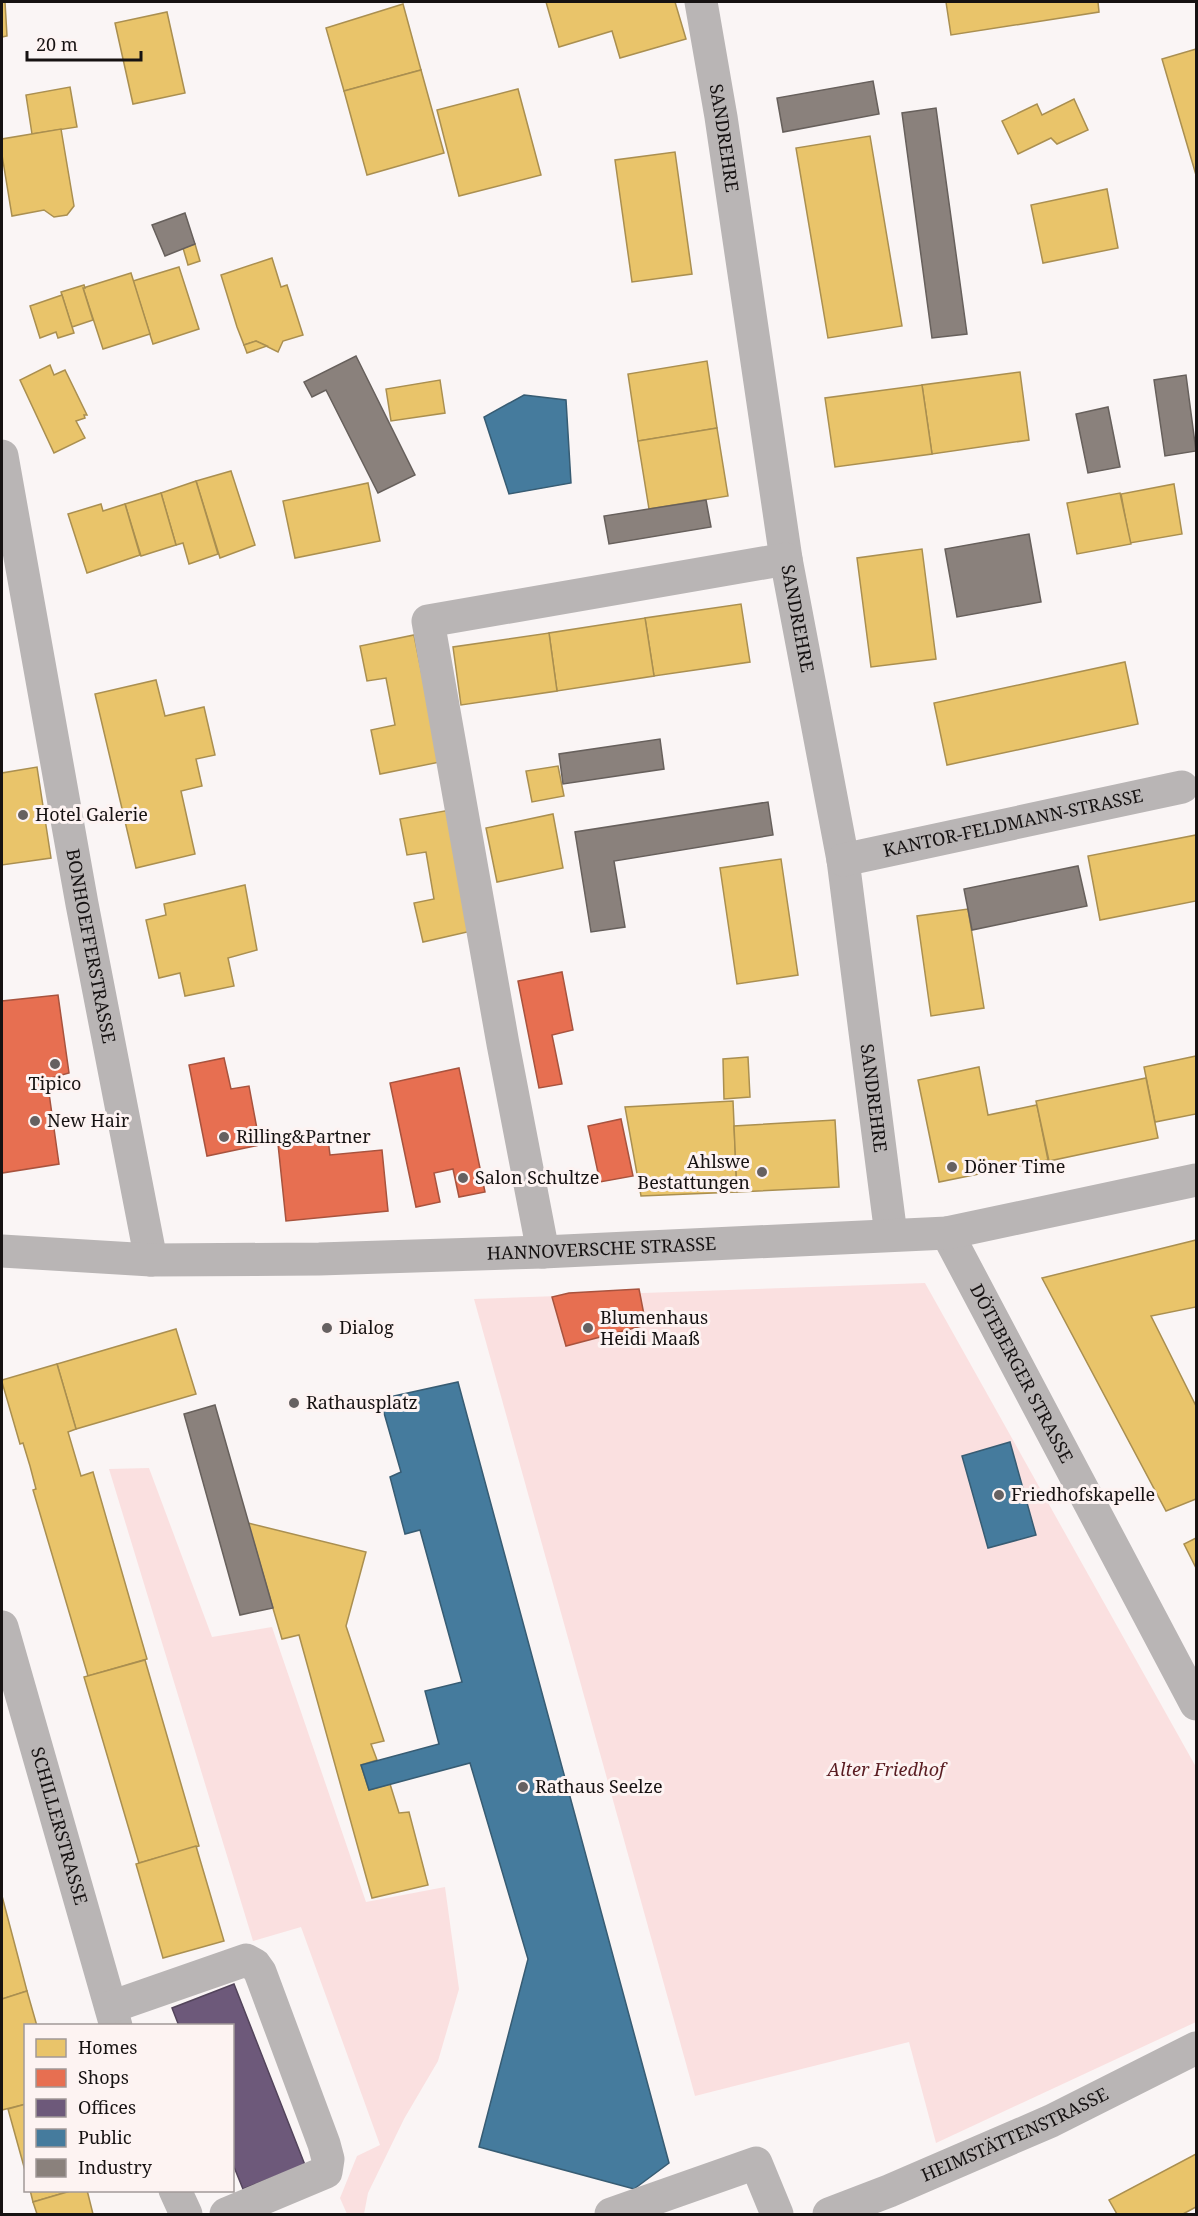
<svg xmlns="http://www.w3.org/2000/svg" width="1198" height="2216" viewBox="0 0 1198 2216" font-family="'Noto Serif',serif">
  <rect width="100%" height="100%" fill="#faf5f5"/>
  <!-- green -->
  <g fill="#fae0e0">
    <path d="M925,1283L1196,1767V2022L936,2143L909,2042L695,2096L474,1299Z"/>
    <path d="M149,1468L212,1637L272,1627L366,1902L445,1887L459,1989L438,2061L404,2119L368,2193L364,2214H347L340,2198L357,2156L380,2145L301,1927L253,1941L109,1469Z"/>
  </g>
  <!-- homes -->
  <g fill="#e9c46a" stroke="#aa8f50" stroke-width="1.5">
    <path d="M2,2H5L7,36L2,37Z"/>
    <path d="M546,2H675L686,39L620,58L612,31L559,47Z"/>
    <path d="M946,2H1098L1099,12L951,35Z"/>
    <path d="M403,4L421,70L344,91L326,28Z"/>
    <path d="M167,12L185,93L133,104L115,23Z"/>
    <path d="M1196,49V175L1162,59Z"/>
    <path d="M421,70L444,153L367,175L344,91Z"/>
    <path d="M70,87L77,127L32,134L26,95Z"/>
    <path d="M518,89L541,175L459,196L437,110Z"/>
    <path d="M1074,99L1088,130L1057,144L1051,138L1018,154L1002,121L1037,104L1042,115Z"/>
    <path d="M61,129L74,206L67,215L54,217L44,210L12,216L2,155V139Z"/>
    <path d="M870,136L902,326L828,338L796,148Z"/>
    <path d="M675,152L692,274L632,282L615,160Z"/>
    <path d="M1107,189L1118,248L1043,263L1031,205Z"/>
    <path d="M195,244L200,261L188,265L183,248Z"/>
    <path d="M272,258L281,287L287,285L303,335L283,341L278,352L256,341L244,345L237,327L221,275Z"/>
    <path d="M179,267L199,329L153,344L133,281Z"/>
    <path d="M131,273L150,334L103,349L83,288Z"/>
    <path d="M84,285L85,288H83L93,320L72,327L61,292Z"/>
    <path d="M62,295L74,333L58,338L56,332L40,338L30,306Z"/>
    <path d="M256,341L267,346L247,353L244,345Z"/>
    <path d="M707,361L717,428L638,441L628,374Z"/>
    <path d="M50,365L54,375L65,370L87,415H84L85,418L76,421L85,438L54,453L20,380Z"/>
    <path d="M1020,372L1029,440L932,454L922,385Z"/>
    <path d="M440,380L445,413L391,421L386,389Z"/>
    <path d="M922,385L932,454L835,467L825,398Z"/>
    <path d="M717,428L728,496L649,509L638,441Z"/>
    <path d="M231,471L255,545L220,558L196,481Z"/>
    <path d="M196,481L218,554L189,564L183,543L176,545L161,493Z"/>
    <path d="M368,483L380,541L295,558L283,501Z"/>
    <path d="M1174,484L1182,534L1130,543L1121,494Z"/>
    <path d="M161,493L176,545L141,556L125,504Z"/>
    <path d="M1120,493L1131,544L1077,554L1067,503Z"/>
    <path d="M101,504L103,511L125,504L140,555L87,573L68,514Z"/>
    <path d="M922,549L936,659L871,667L857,558Z"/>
    <path d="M741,604L750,662L654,676L645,618Z"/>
    <path d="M645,618L654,676L557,691L549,633Z"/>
    <path d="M549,633L557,691L461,705L453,647Z"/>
    <path d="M414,635L440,762L380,774L371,730L395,725L386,678L367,681L360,646Z"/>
    <path d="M1125,662L1138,724L947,765L934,703Z"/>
    <path d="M156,680L165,716L204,707L215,755L196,759L202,786L181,791L195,854L136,868L95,694Z"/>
    <path d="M558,766L564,796L532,802L526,771Z"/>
    <path d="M37,767L51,858L2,865V773Z"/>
    <path d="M450,810L476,930L423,942L414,903L434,899L426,852L407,855L400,819Z"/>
    <path d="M553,814L563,868L497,882L486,828Z"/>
    <path d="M1196,835V901L1100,920L1088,856Z"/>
    <path d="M781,859L798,975L737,984L720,868Z"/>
    <path d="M245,885L257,950L228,958L234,986L185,996L180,973L159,978L146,920L166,915L164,904Z"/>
    <path d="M968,909L984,1008L931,1016L917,916Z"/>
    <path d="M1196,1056V1114L1155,1122L1144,1067Z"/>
    <path d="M748,1057L750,1097L724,1099L723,1059Z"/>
    <path d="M979,1067L988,1115L1037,1105L1048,1160L939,1182L918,1080Z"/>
    <path d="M1146,1078L1158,1138L1049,1161L1036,1101Z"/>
    <path d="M733,1101L737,1192L641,1196L625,1107Z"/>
    <path d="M835,1120L839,1187L737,1192L734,1126Z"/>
    <path d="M1196,1240V1307L1151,1316L1196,1406V1499L1166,1511L1042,1278Z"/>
    <path d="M176,1329L196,1394L76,1429L57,1364Z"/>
    <path d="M57,1364L76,1429L68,1432L81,1476L93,1472L147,1659L88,1676L33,1490L36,1489L30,1466L23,1443L20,1444L2,1382V1380Z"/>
    <path d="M248,1523L366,1552L346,1626L384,1741L371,1744L377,1760L361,1765L369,1790L390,1784L399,1813L409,1812L428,1885L372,1898L299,1635L282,1639Z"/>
    <path d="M1196,1538V1568L1184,1544Z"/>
    <path d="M145,1660L199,1846L139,1863L84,1677Z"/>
    <path d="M196,1846L224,1941L163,1958L136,1864Z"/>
    <path d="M2,1896L27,1991L2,1999Z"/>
    <path d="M27,1991L37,2026H26V2104L2,2110V1999Z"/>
    <path d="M26,2104V2174L8,2109Z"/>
    <path d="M1196,2154V2207L1183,2214H1117L1109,2200Z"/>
    <path d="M30,2190H74L33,2202Z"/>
    <path d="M74,2190H87L93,2214H37L33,2202Z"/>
  </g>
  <!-- shops -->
  <g fill="#e76f51" stroke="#a8533e" stroke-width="1.5">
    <path d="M562,972L573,1030L552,1035L562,1084L539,1088L518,981Z"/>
    <path d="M58,995L69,1073L47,1079L59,1164L2,1173V1001Z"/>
    <path d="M224,1058L231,1089L249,1086L260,1145L207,1156L189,1065Z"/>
    <path d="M459,1068L485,1192L459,1197L453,1169L434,1173L440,1202L416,1207L390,1083Z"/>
    <path d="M621,1119L633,1176L600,1182L588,1126Z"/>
    <path d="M328,1139L330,1155L382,1150L388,1211L286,1221L278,1144Z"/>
    <path d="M639,1289L646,1325L566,1346L552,1297L569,1293Z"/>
  </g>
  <!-- offices -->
  <path fill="#6d597a" stroke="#53445b" stroke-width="1.5" d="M234,1984L305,2165L243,2189L232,2162V2026H179L172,2008Z"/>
  <!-- public -->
  <g fill="#457b9d" stroke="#375c73" stroke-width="1.5">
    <path d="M524,395L566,400L571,483L509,494L484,417Z"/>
    <path d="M458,1382L669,2163L634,2189L479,2147L528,1959L470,1763L369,1790L361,1765L439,1744L425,1691L462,1682L420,1530L405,1534L390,1477L401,1472L380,1399Z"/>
    <path d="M1010,1442L1036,1535L988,1548L962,1456Z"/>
  </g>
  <!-- industry -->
  <g fill="#8a817c" stroke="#67605c" stroke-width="1.5">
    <path d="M873,81L879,114L783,132L777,98Z"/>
    <path d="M936,108L967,334L932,338L902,113Z"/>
    <path d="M185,213L195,244L165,256L152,225Z"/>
    <path d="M356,356L415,475L378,493L326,390L312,397L304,382Z"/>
    <path d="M1186,375L1196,451L1165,456L1154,380Z"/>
    <path d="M1108,407L1120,467L1088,473L1076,414Z"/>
    <path d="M706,500L711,527L609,544L604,516Z"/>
    <path d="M1029,534L1041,602L957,617L945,549Z"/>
    <path d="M660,739L664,769L563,784L559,754Z"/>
    <path d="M768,802L773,835L614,861L625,927L591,932L575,832Z"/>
    <path d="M1078,866L1087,906L972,930L964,889Z"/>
    <path d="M215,1405L273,1608L240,1615L184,1414Z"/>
  </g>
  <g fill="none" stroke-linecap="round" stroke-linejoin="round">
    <!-- minor -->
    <g stroke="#b9b5b5" stroke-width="33">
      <path id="s1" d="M701,2L721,117L786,559L843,860L891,1235"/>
      <path id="s2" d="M2,456L82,904L151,1260"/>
      <path id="s3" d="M843,860L1182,787"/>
      <path id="s4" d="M947,1233L1196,1704"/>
      <path id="s5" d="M2,1251L151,1260L319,1259L543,1252L947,1233L1196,1180"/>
      <path d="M543,1252L503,1044L428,621L786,559"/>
      <path id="s6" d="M2,1627L116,2026"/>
      <path d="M111,2007L246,1960L255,1965L260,1972L324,2144L328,2159L326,2172L226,2214"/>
      <path d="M175,2190L186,2214"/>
      <path d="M611,2214L756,2163L777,2214"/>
      <path id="s7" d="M829,2214L889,2191L1051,2121L1196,2048"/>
    </g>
  </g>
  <!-- markers -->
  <g fill="#666161" stroke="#fdf3f2" stroke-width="2">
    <circle cx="23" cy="815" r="6"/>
    <circle cx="55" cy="1064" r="6"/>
    <circle cx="35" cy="1121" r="6"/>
    <circle cx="224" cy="1137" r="6"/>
    <circle cx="952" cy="1167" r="6"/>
    <circle cx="762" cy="1172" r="6"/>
    <circle cx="463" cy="1178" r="6"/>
    <circle cx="327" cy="1328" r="6"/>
    <circle cx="588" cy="1328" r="6"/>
    <circle cx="294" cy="1403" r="6"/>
    <circle cx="999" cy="1495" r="6"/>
    <circle cx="523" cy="1787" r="6"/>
  </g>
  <g text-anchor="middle" stroke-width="6" stroke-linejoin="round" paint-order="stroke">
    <!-- street labels -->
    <g font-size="18" fill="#161212" stroke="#fdf3f2">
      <text dy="6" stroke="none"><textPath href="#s1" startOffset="138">SANDREHRE</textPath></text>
      <text dy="6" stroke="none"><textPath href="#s1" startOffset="624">SANDREHRE</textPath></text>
      <text dy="6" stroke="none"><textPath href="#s3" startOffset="174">KANTOR-FELDMANN-STRASSE</textPath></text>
      <text dy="6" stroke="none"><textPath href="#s2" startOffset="498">BONHOEFFERSTRASSE</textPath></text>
      <text dy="6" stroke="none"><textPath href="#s1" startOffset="1110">SANDREHRE</textPath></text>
      <text dy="6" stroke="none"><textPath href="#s5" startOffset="600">HANNOVERSCHE STRASSE</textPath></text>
      <text dy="6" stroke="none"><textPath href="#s4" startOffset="159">DÖTEBERGER STRASSE</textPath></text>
      <text dy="6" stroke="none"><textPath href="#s6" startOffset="207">SCHILLERSTRASSE</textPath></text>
      <text dy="6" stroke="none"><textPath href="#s7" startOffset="202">HEIMSTÄTTENSTRASSE</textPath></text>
    </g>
    <!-- poi labels -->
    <g font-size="18" fill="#161212" stroke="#fdf3f2" text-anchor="start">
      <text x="35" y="821">Hotel Galerie</text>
      <text x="55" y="1090" text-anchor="middle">Tipico</text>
      <text x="47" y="1127">New Hair</text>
      <text x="236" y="1143">Rilling&amp;Partner</text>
      <text x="750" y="1168" text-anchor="end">Ahlswe<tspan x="750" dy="21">Bestattungen</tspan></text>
      <text x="964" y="1173">Döner Time</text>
      <text x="475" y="1184">Salon Schultze</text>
      <text x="600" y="1324">Blumenhaus<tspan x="600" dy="21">Heidi Maaß</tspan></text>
      <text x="339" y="1334">Dialog</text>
      <text x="306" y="1409">Rathausplatz</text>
      <text x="1011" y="1501">Friedhofskapelle</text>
      <text x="535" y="1793">Rathaus Seelze</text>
    </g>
    <!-- park labels -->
    <g font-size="18" font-style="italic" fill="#5a1d22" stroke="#fdf3f2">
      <text x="886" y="1776">Alter Friedhof</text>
    </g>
  </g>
  <!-- border -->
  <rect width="1198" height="2216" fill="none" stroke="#161212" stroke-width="6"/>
  <!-- legend -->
  <rect x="24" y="2024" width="210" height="168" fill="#fdf3f2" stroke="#a19998" stroke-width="1.5"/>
  <rect x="36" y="2039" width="30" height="18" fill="#e9c46a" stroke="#a19998" stroke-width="1.5"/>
  <text x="78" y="2054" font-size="18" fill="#161212">Homes</text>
  <rect x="36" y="2069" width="30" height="18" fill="#e76f51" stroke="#a19998" stroke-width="1.5"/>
  <text x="78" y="2084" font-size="18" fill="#161212">Shops</text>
  <rect x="36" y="2099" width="30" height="18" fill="#6d597a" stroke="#a19998" stroke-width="1.5"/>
  <text x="78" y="2114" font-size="18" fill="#161212">Offices</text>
  <rect x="36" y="2129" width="30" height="18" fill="#457b9d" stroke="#a19998" stroke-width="1.5"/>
  <text x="78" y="2144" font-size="18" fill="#161212">Public</text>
  <rect x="36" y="2159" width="30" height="18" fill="#8a817c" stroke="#a19998" stroke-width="1.5"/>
  <text x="78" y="2174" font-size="18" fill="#161212">Industry</text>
  <!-- scale -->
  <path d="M27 51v9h114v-9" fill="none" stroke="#161212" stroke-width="3"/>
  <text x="36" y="51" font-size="18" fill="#161212" stroke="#fdf3f2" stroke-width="4.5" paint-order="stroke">20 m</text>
</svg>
